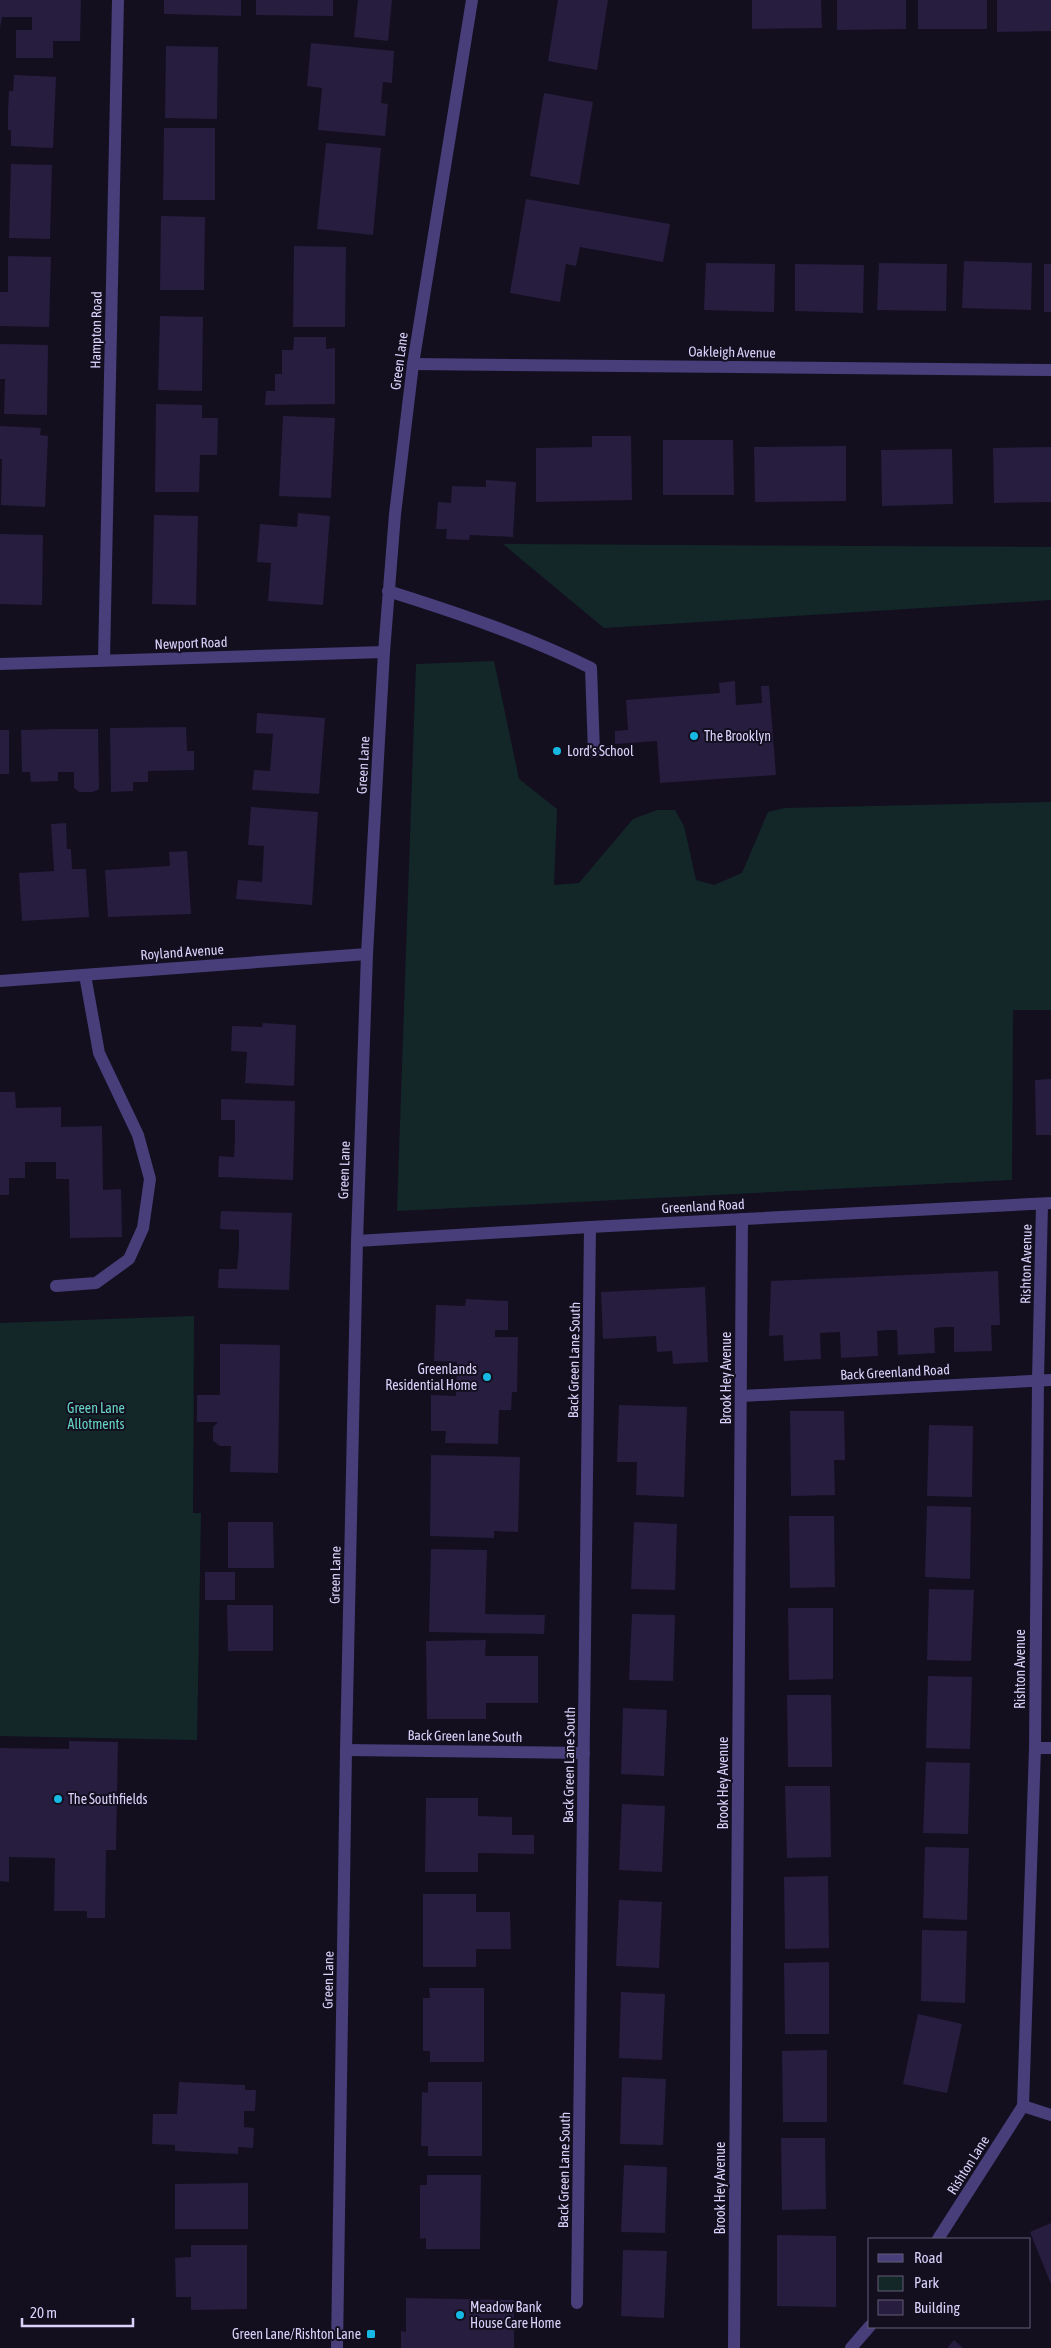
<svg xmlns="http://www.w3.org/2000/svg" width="1051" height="2348" viewBox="0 0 1051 2348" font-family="'Asap Condensed',sans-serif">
  <rect width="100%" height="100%" fill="#130f1f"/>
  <!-- green -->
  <g fill="#132729">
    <path d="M503,544L1051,547V600L604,628Z"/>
    <path d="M494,661L519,779L557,809L554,885L579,883L633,819L657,810H675L684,826L696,880L714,885L742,873L768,812L785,808L1051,802V1010H1013L1012,1180L397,1211L416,664Z"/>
    <path d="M194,1316L193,1513H201L197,1740L0,1736V1323Z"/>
  </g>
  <!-- building -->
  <g fill="#271d3f">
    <path d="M0,0H81L80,41H53V58H16V30H32V17H2L0,28Z"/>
    <path d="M164,0H241V16L164,14Z"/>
    <path d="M256,0H333V16L256,15Z"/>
    <path d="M358,0H392L388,41L354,37Z"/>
    <path d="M558,0H608L597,70L548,61Z"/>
    <path d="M752,0H821L822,28L752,29Z"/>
    <path d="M837,0H906V29L837,30Z"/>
    <rect x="918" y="0" width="69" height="29"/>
    <path d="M997,0H1051V31L997,32Z"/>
    <path d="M311,43L394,51L392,83L383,82L381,103L388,104L385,136L318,130L322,88L307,86Z"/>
    <path d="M166,46L218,47L217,119L165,118Z"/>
    <path d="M14,75L56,77L53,148L11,146V130H8V110L9,91H13Z"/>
    <path d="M544,93L593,102L579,185L530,176Z"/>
    <path d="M164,128H215V200H163Z"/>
    <path d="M326,143L381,148L373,235L317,229Z"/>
    <path d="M11,164L52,165L50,239L9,238Z"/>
    <path d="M526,199L670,224L663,262L580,247L576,266L566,264L560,302L510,293Z"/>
    <path d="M161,216L205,217L204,290H160Z"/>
    <path d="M294,246L346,247L345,327H293Z"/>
    <path d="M8,256L51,257L49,327L0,326V292H8Z"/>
    <path d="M964,261L1032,263L1031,310L962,308Z"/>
    <path d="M706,263L775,264L774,312L704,310Z"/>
    <path d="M879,263L947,264L946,311L877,310Z"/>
    <path d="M795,264L864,265L863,313L795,311Z"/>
    <rect x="1044" y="264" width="7" height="48"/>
    <path d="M160,316L203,317L202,391L158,390Z"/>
    <path d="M294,337H326V349L335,348V404L265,405L266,391H275V374H282V350H293Z"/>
    <path d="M0,344L48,345L47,415L4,414L5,379H0Z"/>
    <path d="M156,404L202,405V418H218L217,455H200L199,492H155Z"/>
    <path d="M283,416L335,418L331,498L279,496Z"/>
    <path d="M0,426L41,428L40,435L48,436L45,507L1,505L2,459H0Z"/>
    <path d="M592,436H631L632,500L536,502V448L592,447Z"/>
    <path d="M663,440H733L734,495H663Z"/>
    <path d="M846,446V501L755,502L754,447Z"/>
    <path d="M1051,447V502L994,503L993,448Z"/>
    <path d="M952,449L953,504L882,506L881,450Z"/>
    <path d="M486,480L516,482L513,537L470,535L469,540L446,539L447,529H436L438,502L451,503L452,486L486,487Z"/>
    <path d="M298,513L330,516L323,605L268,601L271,563L257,562L260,524L297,527Z"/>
    <path d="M154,515L198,516L196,605L152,604Z"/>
    <path d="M0,534L43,535L42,605L0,604Z"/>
    <path d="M735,681L736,705L762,703L761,686H769L776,775L660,783L657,741L615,744V731L628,730L626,700L720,693L719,683Z"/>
    <path d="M257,713L325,718L319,794L252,790L254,770L270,771L273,734L256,733Z"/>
    <path d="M186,727L187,751H194V770L148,771V782H133V791L111,792L110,728Z"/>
    <path d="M57,729H98L99,789L93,792H79L74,788V772H58V781L31,782L30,772H22L21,730Z"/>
    <rect x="0" y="730" width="9" height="44"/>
    <path d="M251,807L318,812L312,905L236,899L238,880L262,882L264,846L248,845Z"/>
    <path d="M66,823L67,849H71L72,869H86L89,917L22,921L19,873L54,871L51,824Z"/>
    <path d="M187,851L191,914L108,917L105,870L170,866L169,852Z"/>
    <path d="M263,1023L296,1025L294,1086L245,1083L247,1052L231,1051L232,1026L262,1027Z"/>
    <path d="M1051,1079V1135H1036L1035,1080Z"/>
    <path d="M0,1092H15L16,1108L61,1107V1127L102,1126L103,1190L121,1189L122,1237L70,1238L69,1179H56V1162H25V1178H9V1195H0Z"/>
    <path d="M221,1099L295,1101L293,1180L218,1177L219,1156L234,1157L235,1139V1120H221Z"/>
    <path d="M221,1211L292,1213L289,1290L218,1288L219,1269H237L239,1249V1230L220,1229Z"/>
    <path d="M998,1271L1000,1325H991L992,1351L954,1352V1327H944L934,1328L935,1353L898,1355L897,1330H887L877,1331L878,1356L841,1358L840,1332L820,1333L821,1359L784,1361L783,1335L769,1336L771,1281Z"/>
    <path d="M705,1287L708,1362L673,1364L672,1351L657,1352L656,1336L603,1339L601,1292Z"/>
    <path d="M466,1299L508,1301V1330H495V1337H518L517,1392H512L511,1410H499L498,1444L445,1443L446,1431H431V1395L456,1396L457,1362L434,1361L436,1305L465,1306Z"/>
    <path d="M220,1344L280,1345L278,1473L230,1472L231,1446H220L213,1441V1427L218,1422H197V1395H220Z"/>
    <path d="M619,1405L687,1407L684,1497L636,1495L637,1462H617Z"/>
    <path d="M790,1411H844L845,1460H834L835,1495L791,1496Z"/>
    <path d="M929,1425L973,1426L972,1497L927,1496Z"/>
    <path d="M431,1455L520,1457L518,1532L494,1531V1538L430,1536Z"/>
    <path d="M927,1506L971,1507L970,1579L925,1577Z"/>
    <path d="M789,1516H834L835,1587L790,1588Z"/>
    <path d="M228,1522H273L274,1568H228Z"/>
    <path d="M634,1522L677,1524L675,1590L631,1589Z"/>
    <path d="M431,1549L487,1550L485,1614L545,1615L544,1634L429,1632Z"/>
    <rect x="205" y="1572" width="30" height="28"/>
    <path d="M929,1589L974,1590L971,1661L927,1660Z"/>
    <path d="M227,1605H273V1651H228Z"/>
    <path d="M788,1608H833V1679L789,1680Z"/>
    <path d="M632,1614L675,1615L673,1681L629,1680Z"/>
    <path d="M486,1640L485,1656H538V1703H486V1719H427L426,1641Z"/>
    <path d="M928,1676L972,1677L970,1749L926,1748Z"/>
    <path d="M787,1695H831L832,1767H788Z"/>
    <path d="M623,1708L667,1710L664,1776L621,1774Z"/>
    <path d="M69,1741L118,1742L116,1850H106L105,1918H87V1911H54L55,1858L9,1857V1882L0,1881V1748L69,1749Z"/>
    <path d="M926,1762L970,1763L968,1834L923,1833Z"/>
    <path d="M785,1786H830L831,1857L787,1858Z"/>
    <path d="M426,1798H478V1816L512,1817V1835H534V1854L478,1853V1872H425Z"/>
    <path d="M622,1804L665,1806L662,1872L619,1870Z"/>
    <path d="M925,1847L969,1848L967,1920L923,1918Z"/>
    <path d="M828,1876L829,1948L785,1949L784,1877Z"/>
    <path d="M423,1894H476V1912H510L511,1949H476V1967H423Z"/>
    <path d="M619,1900L662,1902L659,1968L616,1966Z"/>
    <path d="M922,1930L967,1931L965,2003L921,2001Z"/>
    <path d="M829,1962V2034H785L784,1963Z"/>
    <path d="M429,1988H484V2062H430V2051H423V1998H430Z"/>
    <path d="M621,1992L665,1994L662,2060L619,2058Z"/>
    <path d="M918,2014L962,2024L947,2093L903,2084Z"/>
    <path d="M827,2050V2122H783L782,2051Z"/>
    <path d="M622,2077L666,2079L663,2145L620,2144Z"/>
    <path d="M179,2082L245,2085V2090H256L255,2111H244V2127L254,2128L253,2148L238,2147V2154L175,2151V2145L152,2144L153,2114H177Z"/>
    <path d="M428,2082H482V2156H428V2146H421L422,2092L428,2093Z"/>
    <path d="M781,2138H825L826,2209L782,2210Z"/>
    <path d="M624,2165L667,2167L665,2233L621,2232Z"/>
    <path d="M427,2175H481L480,2249H426V2238L420,2239V2185H427Z"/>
    <path d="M248,2183V2229H175V2184Z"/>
    <path d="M1051,2223V2284L1030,2232Z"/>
    <path d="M777,2235L836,2236V2307L777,2306Z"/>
    <path d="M191,2245H247V2309L191,2310V2297H176L175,2258L191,2257Z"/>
    <path d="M623,2250L667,2251L664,2318L621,2316Z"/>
    <path d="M406,2298L514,2300V2348H401V2331L406,2332Z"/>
    <path d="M954,2340L963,2348H947Z"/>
  </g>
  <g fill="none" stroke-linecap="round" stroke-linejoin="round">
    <!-- minor -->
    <g stroke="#473e7a" stroke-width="12">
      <path d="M413,364L1051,370"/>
      <path d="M388,591C458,613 526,636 591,668L594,752"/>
      <path d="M104,660L118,0"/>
      <path d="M0,664L384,652"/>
      <path d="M0,981L367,954"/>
      <path d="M1042,1204L1038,1380L1035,1748L1023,2106L1051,2115"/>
      <path d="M357,1241L590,1227L1051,1203"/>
      <path d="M56,1286L96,1283L129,1259L143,1228L150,1179L138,1135L99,1053L85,975"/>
      <path d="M741,1396L1051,1380"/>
      <path d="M1035,1748H1051"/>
      <path d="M346,1750L584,1753"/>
      <path d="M938,2239L1023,2106"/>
      <path d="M577,2303L590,1227"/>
      <path d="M337,2348L346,1750L357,1241L367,954L384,652L395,514L413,364L472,0"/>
      <path d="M734,2348L742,1219"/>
      <path d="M851,2348L870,2326"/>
    </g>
  </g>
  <!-- markers -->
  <g fill="#16b9e3" stroke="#130f1f" stroke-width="2">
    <circle cx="694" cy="736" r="5"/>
    <circle cx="557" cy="751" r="5"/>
    <circle cx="487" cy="1377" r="5"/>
    <circle cx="58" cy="1799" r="5"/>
    <circle cx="460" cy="2315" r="5"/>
    <rect x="366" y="2329" width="10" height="10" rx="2.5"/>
  </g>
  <g text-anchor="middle" stroke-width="4" stroke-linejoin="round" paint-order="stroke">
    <!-- street labels -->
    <g font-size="14" fill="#dbd2fb" stroke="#130f1f">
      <text transform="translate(96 330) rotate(-89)" y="5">Hampton Road</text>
      <text transform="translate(732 352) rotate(1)" y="5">Oakleigh Avenue</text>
      <text transform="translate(399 361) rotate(-82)" y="5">Green Lane</text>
      <text transform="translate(191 643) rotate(-2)" y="5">Newport Road</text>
      <text transform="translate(363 765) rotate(-87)" y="5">Green Lane</text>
      <text transform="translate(182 952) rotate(-4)" y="5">Royland Avenue</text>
      <text transform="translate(344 1170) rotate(-88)" y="5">Green Lane</text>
      <text transform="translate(703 1206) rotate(-3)" y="5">Greenland Road</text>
      <text transform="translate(1026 1264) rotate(-89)" y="5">Rishton Avenue</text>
      <text transform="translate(574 1360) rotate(-89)" y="5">Back Green Lane South</text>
      <text transform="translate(895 1372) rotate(-3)" y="5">Back Greenland Road</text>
      <text transform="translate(726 1378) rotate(-90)" y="5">Brook Hey Avenue</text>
      <text transform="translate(335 1575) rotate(-89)" y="5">Green Lane</text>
      <text transform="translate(1020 1669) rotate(-90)" y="5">Rishton Avenue</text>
      <text transform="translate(465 1736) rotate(1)" y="5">Back Green lane South</text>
      <text transform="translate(569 1765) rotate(-89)" y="5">Back Green Lane South</text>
      <text transform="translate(723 1783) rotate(-90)" y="5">Brook Hey Avenue</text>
      <text transform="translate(328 1980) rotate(-89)" y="5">Green Lane</text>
      <text transform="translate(968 2165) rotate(-58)" y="5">Rishton Lane</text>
      <text transform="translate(564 2170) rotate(-89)" y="5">Back Green Lane South</text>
      <text transform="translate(720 2188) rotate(-90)" y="5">Brook Hey Avenue</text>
    </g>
    <!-- poi labels -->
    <g font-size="14" fill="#dbd2fb" stroke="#130f1f" text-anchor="start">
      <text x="704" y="741">The Brooklyn</text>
      <text x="567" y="756">Lord's School</text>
      <text x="477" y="1374" text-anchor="end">Greenlands<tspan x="477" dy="16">Residential Home</tspan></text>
      <text x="68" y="1804">The Southfields</text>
      <text x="470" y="2312">Meadow Bank<tspan x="470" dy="16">House Care Home</tspan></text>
      <text x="361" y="2339" text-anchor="end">Green Lane/Rishton Lane</text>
    </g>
    <!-- park labels -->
    <g font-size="14" fill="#65d3c3" stroke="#130f1f">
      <text x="96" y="1413">Green Lane<tspan x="96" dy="16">Allotments</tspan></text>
    </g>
  </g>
  <!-- legend -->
  <rect x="868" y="2238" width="162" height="90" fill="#130f1f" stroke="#635d77"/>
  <rect x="878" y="2254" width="25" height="8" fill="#473e7a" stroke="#635d77"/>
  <text x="914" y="2263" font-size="15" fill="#dbd2fb">Road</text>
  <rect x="878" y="2276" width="25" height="15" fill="#132729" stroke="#635d77"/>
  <text x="914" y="2288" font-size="15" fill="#dbd2fb">Park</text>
  <rect x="878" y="2300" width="25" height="15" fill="#271d3f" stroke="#635d77"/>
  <text x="914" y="2313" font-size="15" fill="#dbd2fb">Building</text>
  <!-- scale -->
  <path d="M22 2318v8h111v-8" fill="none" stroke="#dbd2fb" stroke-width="2.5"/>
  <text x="30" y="2318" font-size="15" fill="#dbd2fb" stroke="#130f1f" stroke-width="4" paint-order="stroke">20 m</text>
</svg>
